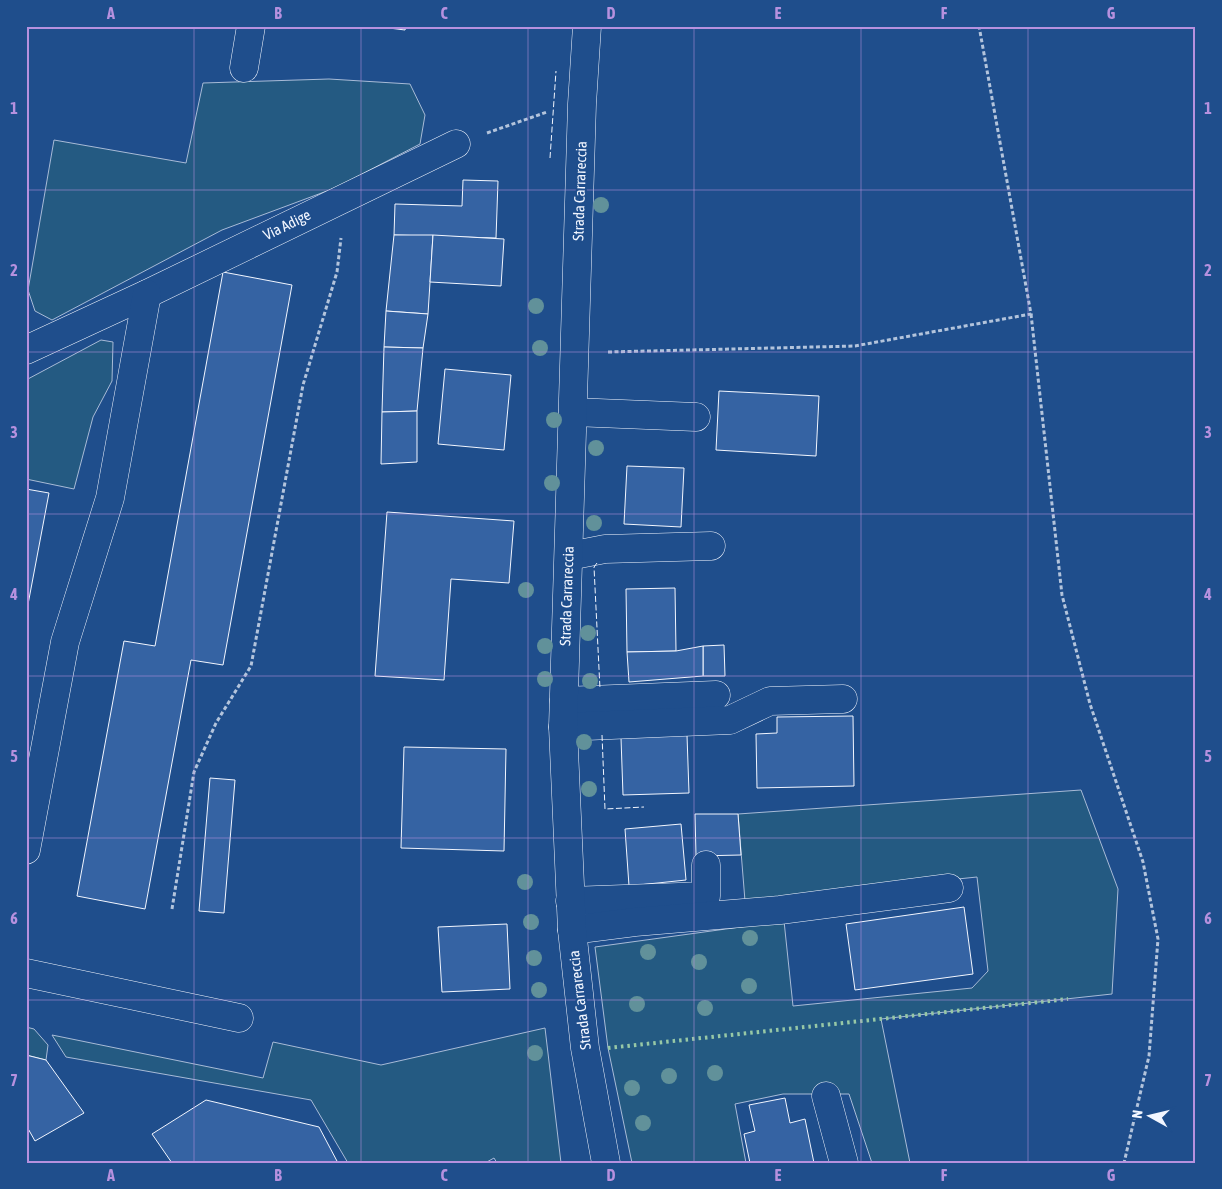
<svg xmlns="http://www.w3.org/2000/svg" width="1222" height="1189" viewBox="0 0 1222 1189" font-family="'Asap Condensed',sans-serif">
  <rect width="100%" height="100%" fill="#1f4e8c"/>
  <!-- green -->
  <g fill="#245a82" stroke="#a8bbd7">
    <path d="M329,79L410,84L425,115L420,144L335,188L222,230L52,320L35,311L28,290L54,140L186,163L203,83Z"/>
    <path d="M101,340L113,342L112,381L93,417L74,489L26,479V380Z"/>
    <path d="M1081,790L1118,889L1112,994L881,1019L910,1163H872L849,1094H783L735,1104L746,1163H632L608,1048L595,947L784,921L793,1006L972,988L988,971L977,877L745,901L738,814Z"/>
    <path d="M26,1027L34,1029L48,1045L46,1060L26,1055Z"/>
    <path d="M545,1028L561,1163H497L494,1158L485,1163H348L311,1100L66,1057L52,1035L263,1078L273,1042L381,1065Z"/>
  </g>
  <!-- building -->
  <g fill="#3563a3" stroke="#f2f6ff">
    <path d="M373,26H406L405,30Z"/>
    <path d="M463,180L498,181L496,238L394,235L395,204L462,206Z"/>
    <path d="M394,235H433L428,314L386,311Z"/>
    <path d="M433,235L504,239L501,286L430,282Z"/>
    <path d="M223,272L292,285L223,665L191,660L145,909L77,896L124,641L155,646Z"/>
    <path d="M386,311L428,314L423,348L384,347Z"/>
    <path d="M384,347L423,348L417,411L382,412Z"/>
    <path d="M445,369L511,375L504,450L438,444Z"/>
    <path d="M719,391L819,396L816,456L716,450Z"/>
    <path d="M417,411V462L381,464L382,412Z"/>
    <path d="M627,466L684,468L681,527L624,524Z"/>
    <path d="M26,489L49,493L26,615Z"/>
    <path d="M387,512L514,521L509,583L451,579L444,680L375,676Z"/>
    <path d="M675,588L676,651L627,652L626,589Z"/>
    <path d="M724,645L725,676H703V646Z"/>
    <path d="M703,646V676L629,682L627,652L676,651Z"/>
    <path d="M853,716L854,786L757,788L756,734L777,733V717Z"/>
    <path d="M687,735L689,793L623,795L621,738Z"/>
    <path d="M404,747L506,749L504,851L401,848Z"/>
    <path d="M210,778L235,780L224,913L199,911Z"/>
    <path d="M695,814H738L741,855L696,856Z"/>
    <path d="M681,824L686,880L629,886L625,829Z"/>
    <path d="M964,907L973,974L855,990L846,924Z"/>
    <path d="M507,924L510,989L442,992L438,927Z"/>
    <path d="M26,1055L46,1060L84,1113L35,1141L26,1125Z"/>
    <path d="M785,1098L790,1123L805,1119L814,1163H750L744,1134L755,1131L749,1105Z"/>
    <path d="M206,1100L319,1127L338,1163H172L152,1134Z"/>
  </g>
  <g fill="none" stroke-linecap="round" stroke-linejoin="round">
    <defs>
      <g id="minor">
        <path d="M244,68L251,26"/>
        <path d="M26,350L147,294L456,144"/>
        <path d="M573,412L696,417"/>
        <path d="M569,556L605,549L711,546"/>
        <path d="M564,701L716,695"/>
        <path d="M563,727L730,720L770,701L843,699"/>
        <path d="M26,850L65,642L110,498L147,294"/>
        <path d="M570,901L706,896V865"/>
        <path d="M572,930L635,922L780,910L949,888"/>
        <path d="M26,973L239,1018"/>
        <path d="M826,1096L844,1163"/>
      </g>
      <path id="major" d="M587,26L582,104L563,727L572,930L585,1048L606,1163"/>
    </defs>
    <!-- minor casing -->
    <use href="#minor" stroke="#f2f6ff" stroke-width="29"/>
    <!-- major casing -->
    <use href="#major" stroke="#f2f6ff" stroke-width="29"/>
    <!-- path -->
    <g stroke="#b3c4dc" stroke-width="3" stroke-dasharray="4 2.5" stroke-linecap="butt">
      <path d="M487,133L547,112"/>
      <path d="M1031,314L1062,595L1090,704L1143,862L1158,939L1149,1056L1124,1163"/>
      <path d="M608,352L855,346L1031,314L979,26"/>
      <path d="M172,909L194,772L216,723L251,666L303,385L337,272L341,238"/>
    </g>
    <!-- minor -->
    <use href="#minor" stroke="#1f4e8c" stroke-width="28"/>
    <!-- major -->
    <use href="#major" stroke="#1f4e8c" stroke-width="28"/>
    <!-- hedge -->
    <path stroke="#97c8a6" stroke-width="4" stroke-dasharray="2.5 4" stroke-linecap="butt" d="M608,1048L1068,999"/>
    <!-- fence -->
    <g stroke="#f2f6ff" stroke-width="1" stroke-dasharray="6 2.5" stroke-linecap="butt">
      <path d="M550,158L556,71"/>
      <path d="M597,563L594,567L600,689"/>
      <path d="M602,735L605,809L644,807"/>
    </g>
  </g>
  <!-- trees -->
  <g fill="#61919a">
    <circle cx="601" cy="205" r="8"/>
    <circle cx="536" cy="306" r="8"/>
    <circle cx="540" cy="348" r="8"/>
    <circle cx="554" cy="420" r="8"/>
    <circle cx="596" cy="448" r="8"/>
    <circle cx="552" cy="483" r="8"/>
    <circle cx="594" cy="523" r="8"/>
    <circle cx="526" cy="590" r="8"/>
    <circle cx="588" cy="633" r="8"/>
    <circle cx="545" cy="646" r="8"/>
    <circle cx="545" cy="679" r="8"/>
    <circle cx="590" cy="681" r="8"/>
    <circle cx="584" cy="742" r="8"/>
    <circle cx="589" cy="789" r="8"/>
    <circle cx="525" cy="882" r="8"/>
    <circle cx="531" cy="922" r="8"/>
    <circle cx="750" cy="938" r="8"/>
    <circle cx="648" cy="952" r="8"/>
    <circle cx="534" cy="958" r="8"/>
    <circle cx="699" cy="962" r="8"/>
    <circle cx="749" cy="986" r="8"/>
    <circle cx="539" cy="990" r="8"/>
    <circle cx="637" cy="1004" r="8"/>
    <circle cx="705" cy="1008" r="8"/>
    <circle cx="535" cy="1053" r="8"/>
    <circle cx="715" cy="1073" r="8"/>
    <circle cx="669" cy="1076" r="8"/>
    <circle cx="632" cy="1088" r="8"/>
    <circle cx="643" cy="1123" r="8"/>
  </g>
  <!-- grid -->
  <path fill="none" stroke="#b691df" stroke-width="1" stroke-opacity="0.55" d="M194,26V1163M361,26V1163M528,26V1163M694,26V1163M861,26V1163M1028,26V1163M26,190H1196M26,352H1196M26,514H1196M26,676H1196M26,838H1196M26,1000H1196"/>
  <g text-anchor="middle" stroke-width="4" stroke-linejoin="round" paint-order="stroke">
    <!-- street labels -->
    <g font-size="15" fill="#f2f6ff" stroke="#1f4e8c">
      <text transform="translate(580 191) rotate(-88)" y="5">Strada Carrareccia</text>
      <text transform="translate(287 225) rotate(-26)" y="5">Via Adige</text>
      <text transform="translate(567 596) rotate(-88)" y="5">Strada Carrareccia</text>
      <text transform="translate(580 1000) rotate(-97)" y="5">Strada Carrareccia</text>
    </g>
  </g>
  <!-- border -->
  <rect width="1222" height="1189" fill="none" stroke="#1f4e8c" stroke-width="55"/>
  <!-- north arrow -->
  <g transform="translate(1150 1116) rotate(278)" stroke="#1f4e8c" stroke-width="4" paint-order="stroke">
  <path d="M0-4L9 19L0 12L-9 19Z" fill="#f2f6ff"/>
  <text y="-8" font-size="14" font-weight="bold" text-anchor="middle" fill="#f2f6ff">N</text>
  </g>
  <rect x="28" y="28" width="1166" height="1134" fill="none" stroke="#b691df" stroke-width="2"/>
  <g font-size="16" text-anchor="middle" font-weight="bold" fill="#b691df">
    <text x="111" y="19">A</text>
    <text x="278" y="19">B</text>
    <text x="444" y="19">C</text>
    <text x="611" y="19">D</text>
    <text x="778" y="19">E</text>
    <text x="944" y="19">F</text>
    <text x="1111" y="19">G</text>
    <text x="14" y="114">1</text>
    <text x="1208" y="114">1</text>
    <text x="14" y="276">2</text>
    <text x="1208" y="276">2</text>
    <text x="14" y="438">3</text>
    <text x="1208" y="438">3</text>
    <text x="14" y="600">4</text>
    <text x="1208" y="600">4</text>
    <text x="14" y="762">5</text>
    <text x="1208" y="762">5</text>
    <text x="14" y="924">6</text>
    <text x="1208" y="924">6</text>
    <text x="14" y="1086">7</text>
    <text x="1208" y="1086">7</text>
    <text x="111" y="1181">A</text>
    <text x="278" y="1181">B</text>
    <text x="444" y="1181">C</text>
    <text x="611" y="1181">D</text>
    <text x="778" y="1181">E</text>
    <text x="944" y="1181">F</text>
    <text x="1111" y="1181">G</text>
  </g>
</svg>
